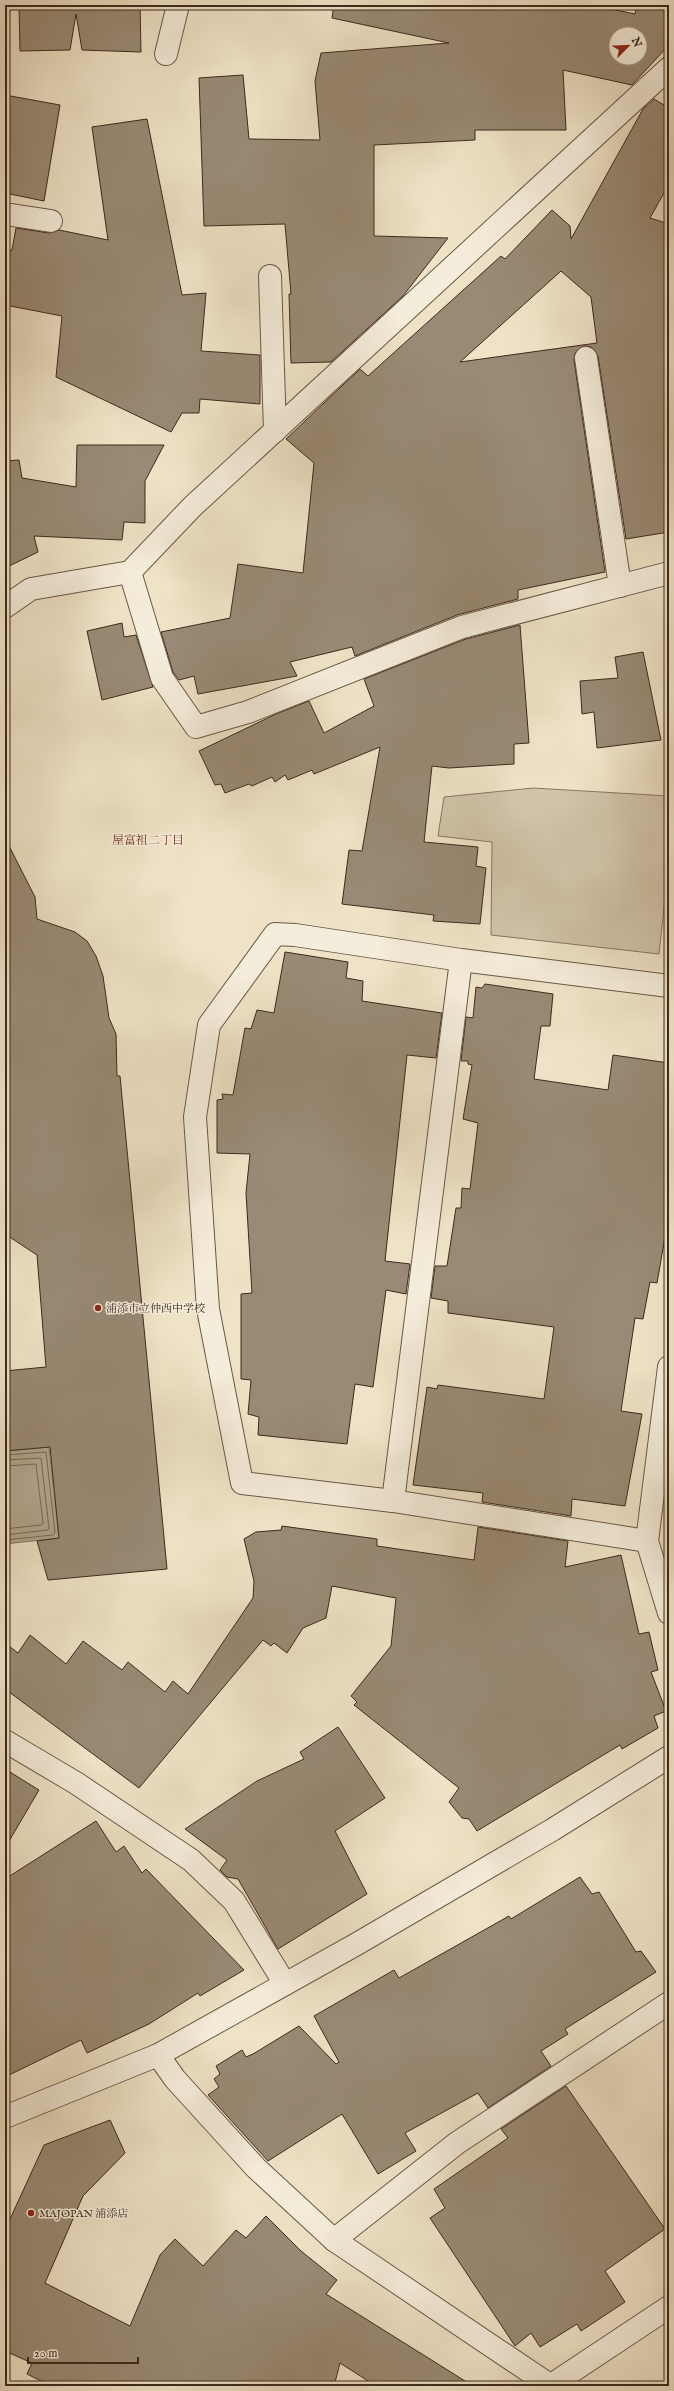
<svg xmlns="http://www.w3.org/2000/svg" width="674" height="2391" viewBox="0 0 674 2391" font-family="'IM FELL English','Noto Serif JP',serif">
  <rect width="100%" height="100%" fill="#efe3c7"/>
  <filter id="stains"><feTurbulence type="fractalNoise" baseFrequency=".005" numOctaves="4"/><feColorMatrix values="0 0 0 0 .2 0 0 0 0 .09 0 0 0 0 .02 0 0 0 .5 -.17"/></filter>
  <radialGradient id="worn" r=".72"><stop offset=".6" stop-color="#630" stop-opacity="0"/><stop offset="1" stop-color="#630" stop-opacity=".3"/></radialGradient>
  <!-- green -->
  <path fill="#d1c4aa" stroke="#867763" d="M533,788L669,796V861L659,954L491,935L492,842L438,836L444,797Z"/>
  <!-- water -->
  <path fill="#b2a48d" stroke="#837360" d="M49,1447L59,1538L5,1544V1451Z"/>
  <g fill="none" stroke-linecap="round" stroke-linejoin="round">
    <!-- shore -->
    <g stroke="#776754" stroke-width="1">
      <path d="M5,1455L46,1452L55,1533L53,1535L5,1540"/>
      <path d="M5,1460L41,1458L49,1528L48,1530L5,1535"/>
      <path d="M5,1466L36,1464L43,1523L41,1525L5,1529"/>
    </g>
  </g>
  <!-- building -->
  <g fill="#998a75" stroke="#3c2a1c" fill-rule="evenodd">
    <path d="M19,5H140L141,52L82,50L76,14L70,50L20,51Z"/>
    <path d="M334,5H592L635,14L637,5H651L669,9V45L632,85L563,70L566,130H475V140L374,145V236L448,238L403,296L331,362L291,363L289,294H291L285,224L204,226L199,78L243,75L249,139L320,140L315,81L321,53L449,43L332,18ZM616,34H640V58H616Z"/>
    <path d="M5,95L60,105L44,201L5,193Z"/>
    <path d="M654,99L669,108V184L650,218L669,224V532L626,539L598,356L591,347L584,346L575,353L574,360L605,572L518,590V599L457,615L355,656L352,647L290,662L297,676L198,694L194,676L179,680L173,672L161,632L230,618L238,564L303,573L314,463L286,439L360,369L368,376L501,256L505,259L552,210L570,226L571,239L643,109ZM561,271L591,297L597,343L460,362Z"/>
    <path d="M147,119L182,295L206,293L201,351L260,355V404L200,399L199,413H182L171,432L56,377L62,316L5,305V250H12L16,228L49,233L59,230L108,240L92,127Z"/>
    <path d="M77,445H164L145,481V523L124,522L122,540L34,536L38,552L5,568V461L19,460L22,478L76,487Z"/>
    <path d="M122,623L124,637L136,635L153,687L102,700L87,631Z"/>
    <path d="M520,625L529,743L514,744V764L449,768L432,766L424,842L478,847L476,866L486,868L480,924L433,921L434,915L342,904L349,850L362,851L380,747L314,774L312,770L288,780L285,775L275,782L272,777L252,786L249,784L225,793L221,784L215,785L199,751L276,714L309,701L324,733L374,706L364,679L466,639Z"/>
    <path d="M643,652L661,740L597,748L594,712L582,714L580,681L618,678L615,657Z"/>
    <path d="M5,838L35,897L37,919L75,932L87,941L96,956L103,976L109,1018L116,1034L117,1076H120L167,1569L48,1580L37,1541L59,1538L50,1447L5,1451V1371L46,1367L37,1255L5,1234Z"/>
    <path d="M285,952L348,962L346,978L363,981L362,1001L442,1013L436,1058L407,1055L385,1261L410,1264L406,1294L386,1290L373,1387L355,1384L347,1444L258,1435L259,1417L248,1414L251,1380L241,1379V1294L252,1293L246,1193L250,1154L217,1153V1100L223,1099L222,1094L233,1095L245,1028L251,1029L257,1010L274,1013Z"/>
    <path d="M485,984L553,994L550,1026H541L534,1079L608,1090L613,1055L669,1063V1128L664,1162L669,1163V1214L657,1283L650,1282L643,1319L635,1318L621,1411L642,1414L625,1506L572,1499L571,1516L482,1502L483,1493L413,1485L427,1387L437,1389L438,1385L544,1399L554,1327L448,1313V1301L431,1298L435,1266H447L456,1208H461L462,1188L470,1189L478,1123L463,1119L472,1065L468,1064V1061H461L466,1017L473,1018L476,987L482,988Z"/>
    <path d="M282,1526L377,1539V1546L474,1560L478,1527L568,1541L565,1567L621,1555L639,1634L649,1632L658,1670L651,1672L666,1711L654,1716L658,1728L622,1749L620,1745L477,1831L469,1819L462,1818L449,1802L459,1788L354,1705L357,1702L351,1696L391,1646L396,1598L332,1586L326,1618L303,1628L287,1653L274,1643L271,1646L263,1640L139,1788L5,1689V1643L18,1653L30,1635L66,1664L83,1641L122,1670L128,1662L165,1692L173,1681L188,1694L253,1598L254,1581L244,1539L256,1532L281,1530Z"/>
    <path d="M338,1727L385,1798L335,1831L367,1894L278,1949L238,1879L227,1877L220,1870L227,1860L185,1829L257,1781L304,1759L300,1752Z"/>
    <path d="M5,1769L39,1790L5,1848Z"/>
    <path d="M96,1821L116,1852L124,1846L142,1873L146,1869L244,1970L200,1996L198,1993L149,2024L87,2053L81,2040L5,2077V1879Z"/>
    <path d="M580,1877L592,1894L599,1892L636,1952L641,1951L656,1972L565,2029L568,2034L541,2051L551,2066L488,2108L478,2093L405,2133L416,2151L378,2174L342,2114L268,2161L208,2095L219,2087L214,2079L220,2074L216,2066L242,2050L246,2057L253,2054L299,2026L336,2064L339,2062L314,2016L394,1970L399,1978L509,1916L511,1919Z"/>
    <path d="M566,2086L665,2229L605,2271L625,2302L581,2331L577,2324L540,2347L531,2333L515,2346L430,2218L445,2208L434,2189L508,2138L501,2129Z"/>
    <path d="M110,2120L125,2153L83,2196L45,2283L130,2326L160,2255L175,2239L203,2266L236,2230L246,2238L266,2216L301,2251L337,2280L326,2294L473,2386H376L340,2363L334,2386H51L27,2374L32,2363L5,2351V2230L44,2145Z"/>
  </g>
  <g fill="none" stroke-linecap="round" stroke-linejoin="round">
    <defs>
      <g id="minor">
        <path d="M166,54L178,5"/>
        <path d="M5,214L51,221"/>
        <path d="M270,276L275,431"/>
        <path d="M586,358L620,586"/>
        <path d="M130,572L162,678L196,727L248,712L462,627L669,573"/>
        <path d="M5,607L31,589L130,572L193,506L669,68"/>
        <path d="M669,1367L647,1541L669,1613"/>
        <path d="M393,1501L461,960"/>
        <path d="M647,1541L393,1501L242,1483L208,1309L195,1117L209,1025L275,934L295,935L461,960L669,986"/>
        <path d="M5,1741L76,1783L191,1860L234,1901L285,1984"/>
        <path d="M158,2055L175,2079L256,2168L334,2240L551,2386"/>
        <path d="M5,2117L158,2055L355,1945L552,1830L669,1757"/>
        <path d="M334,2240L457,2143L669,2003"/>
        <path d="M550,2386L669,2307"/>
      </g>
    </defs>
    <!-- minor casing -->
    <use href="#minor" stroke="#695847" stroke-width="24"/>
    <!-- minor -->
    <use href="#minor" stroke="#f5eddb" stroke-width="22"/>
  </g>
  <!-- markers -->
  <g fill="#8f2418" stroke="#f5eddb" stroke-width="1.5">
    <circle cx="98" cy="1308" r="4"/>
    <circle cx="31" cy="2213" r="4"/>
  </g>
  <g text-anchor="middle" stroke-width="3" stroke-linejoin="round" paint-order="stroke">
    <!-- poi labels -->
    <g font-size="11" fill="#3c2a1c" stroke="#f5eddb" text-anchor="start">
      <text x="106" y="1312">浦添市立仲西中学校</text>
      <text x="39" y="2217">MAJOPAN 浦添店</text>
    </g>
    <!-- neighbourhood labels -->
    <g font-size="12" fill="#7a1f14" stroke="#f5eddb">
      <text x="148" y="844">屋富祖二丁目</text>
    </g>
  </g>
  <!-- margin -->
  <rect width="674" height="2391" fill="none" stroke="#efe3c7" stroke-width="20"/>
  <rect x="6" y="6" width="662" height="2379" fill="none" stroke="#3c2a1c" stroke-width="2"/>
  <rect x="10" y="10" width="654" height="2371" fill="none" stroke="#3c2a1c"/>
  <!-- north arrow -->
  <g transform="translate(628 46) rotate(66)"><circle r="19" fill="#f5eddb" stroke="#ab9f8f"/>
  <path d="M0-3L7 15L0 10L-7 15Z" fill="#8f2418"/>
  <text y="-6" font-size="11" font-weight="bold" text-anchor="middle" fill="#3c2a1c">N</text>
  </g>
  <!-- scale -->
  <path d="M28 2357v6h110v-6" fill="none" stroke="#3c2a1c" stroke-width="2"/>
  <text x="34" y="2357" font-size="12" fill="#3c2a1c" stroke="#f5eddb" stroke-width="3" paint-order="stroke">20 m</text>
  <rect width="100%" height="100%" filter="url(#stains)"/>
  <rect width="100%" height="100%" fill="url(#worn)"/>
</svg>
